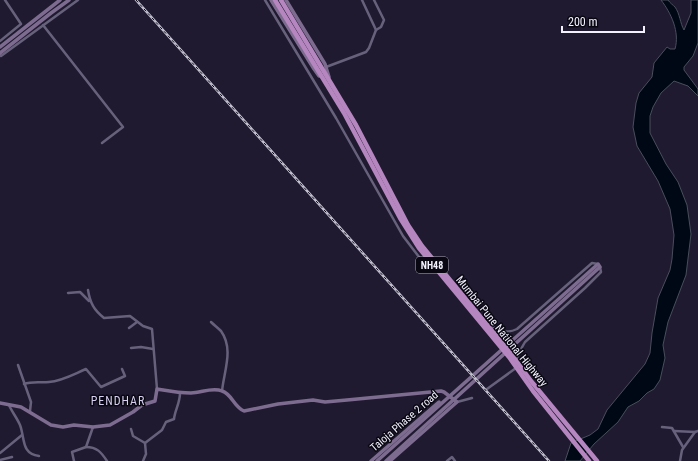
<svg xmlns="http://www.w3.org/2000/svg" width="698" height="461" viewBox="0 0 698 461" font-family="'Roboto Condensed',sans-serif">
  <rect width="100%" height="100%" fill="#201a31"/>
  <!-- water -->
  <path fill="#000815" stroke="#494e5b" d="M661,0H668C670,3 673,5 675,7C680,14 680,23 684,30L691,13V0H698V43L693,56L684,67V70L698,89V96L688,86L674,81L661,93L653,107L650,116V133L666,164L678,182L687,205L691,234L686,275L668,322L663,345L665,358L660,380L654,389L647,393L639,401L628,407L618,422L594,444L580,461H565L571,443L590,435L598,429L607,410L645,364L650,353L652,333L658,298L670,270L672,259L674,235L670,209L658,181L637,146L633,127L636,103L639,93L652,77L654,63L667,47L670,49H675C680,32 671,13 661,0Z"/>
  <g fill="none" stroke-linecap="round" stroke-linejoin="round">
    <!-- street -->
    <g stroke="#67617c" stroke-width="2.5">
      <path d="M265,0L336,118L403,236L429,270H436"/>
      <path d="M362,0L376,30"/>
      <path d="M43,25L123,127L102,143"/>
      <path d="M0,41L21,24L5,0"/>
      <path d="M0,55L1,56L78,0"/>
      <path d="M326,67L366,52L369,48L376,30L381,27L384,20L374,0"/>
      <path d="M88,290C90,303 94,310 104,318L130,316L143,326L152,329L157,389"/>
      <path d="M68,293L80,292L89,301"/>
      <path d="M211,322C214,325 218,328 221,331C234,349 224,371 222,391"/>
      <path d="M490,325C499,331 507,334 517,329L592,263L598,264"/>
      <path d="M129,328L137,322"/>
      <path d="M131,348L141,347L153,349"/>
      <path d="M516,360L521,349L525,342L585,288L601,272L600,267"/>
      <path d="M18,365L31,402L30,411"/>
      <path d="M24,384C32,381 41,383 49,382C62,381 74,374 86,369L101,387L125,376L122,369"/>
      <path d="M487,389L516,368"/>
      <path d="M457,402L472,398"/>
      <path d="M9,405C12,412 17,418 20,425C25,438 21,454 39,456"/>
      <path d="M662,427L672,428L683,447"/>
      <path d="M131,429L133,436L145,443L162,430L166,422L174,419C175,410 180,403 180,393"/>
      <path d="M674,431L695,432"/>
      <path d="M86,447C97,447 101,452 107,461"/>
      <path d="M0,453L22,435"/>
      <path d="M0,460L12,457"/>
      <path d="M74,461L72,452L86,447L93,427"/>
      <path d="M143,461L146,454L145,443"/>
      <path d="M447,461L452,457L455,461"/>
      <path d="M680,461L682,450L695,432L698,431"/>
    </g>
    <!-- secondary -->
    <g stroke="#7e6c90" stroke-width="3.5">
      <path d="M271,0L314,69L319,76"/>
      <path d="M286,0L325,64L329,77"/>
      <path d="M0,47L60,0"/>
      <path d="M0,53L51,13L69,0"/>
      <path d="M0,403L21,407L51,425L63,427L74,425L93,427L110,425L133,412L142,405L155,401L157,389C169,391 180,393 191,393C201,393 212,387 222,391C232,394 234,407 244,411L278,404L313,400L325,402L347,400L441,391L444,392L457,402L390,461"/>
      <path d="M371,461L439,402"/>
      <path d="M377,461L598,264L600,267L386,461"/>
    </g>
    <!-- highway -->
    <g stroke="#b586bf" stroke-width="4.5">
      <path d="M275,0L344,113L400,218L419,248L509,357L533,391L589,461"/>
      <path d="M281,0L356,125L408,225L422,246L512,355L531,381L597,461"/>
    </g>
    <defs>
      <path id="rail" d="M136,0L549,461"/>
    </defs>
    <!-- rail casing -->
    <use href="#rail" stroke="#c3c0d0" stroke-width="2.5"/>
    <!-- rail -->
    <use href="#rail" stroke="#090711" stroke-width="1" stroke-dasharray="3" stroke-linecap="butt"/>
  </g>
  <g text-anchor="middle" stroke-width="3" stroke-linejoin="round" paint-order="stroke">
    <!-- shield labels -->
    <rect fill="#090711" stroke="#adabb7" stroke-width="1" x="416" y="257" width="32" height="16" rx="3"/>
    <g font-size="10" font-weight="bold" fill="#f3f1fe">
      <text x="432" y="269">NH48</text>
    </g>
    <!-- street labels -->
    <g font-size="11" fill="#f3f1fe" stroke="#090711">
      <text transform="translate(502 331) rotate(51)" y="4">Mumbai Pune National Highway</text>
      <text transform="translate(404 421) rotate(-41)" y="4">Taloja Phase 2 road</text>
    </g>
    <!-- neighbourhood labels -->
    <g font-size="12" letter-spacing="1" fill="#d7d0f0" stroke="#090711">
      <text x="118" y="405">PENDHAR</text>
    </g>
  </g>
  <!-- scale -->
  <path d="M562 26v6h82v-6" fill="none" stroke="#f3f1fe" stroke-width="2"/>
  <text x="568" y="26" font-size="12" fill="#f3f1fe" stroke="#090711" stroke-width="3" paint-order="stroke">200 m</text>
</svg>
